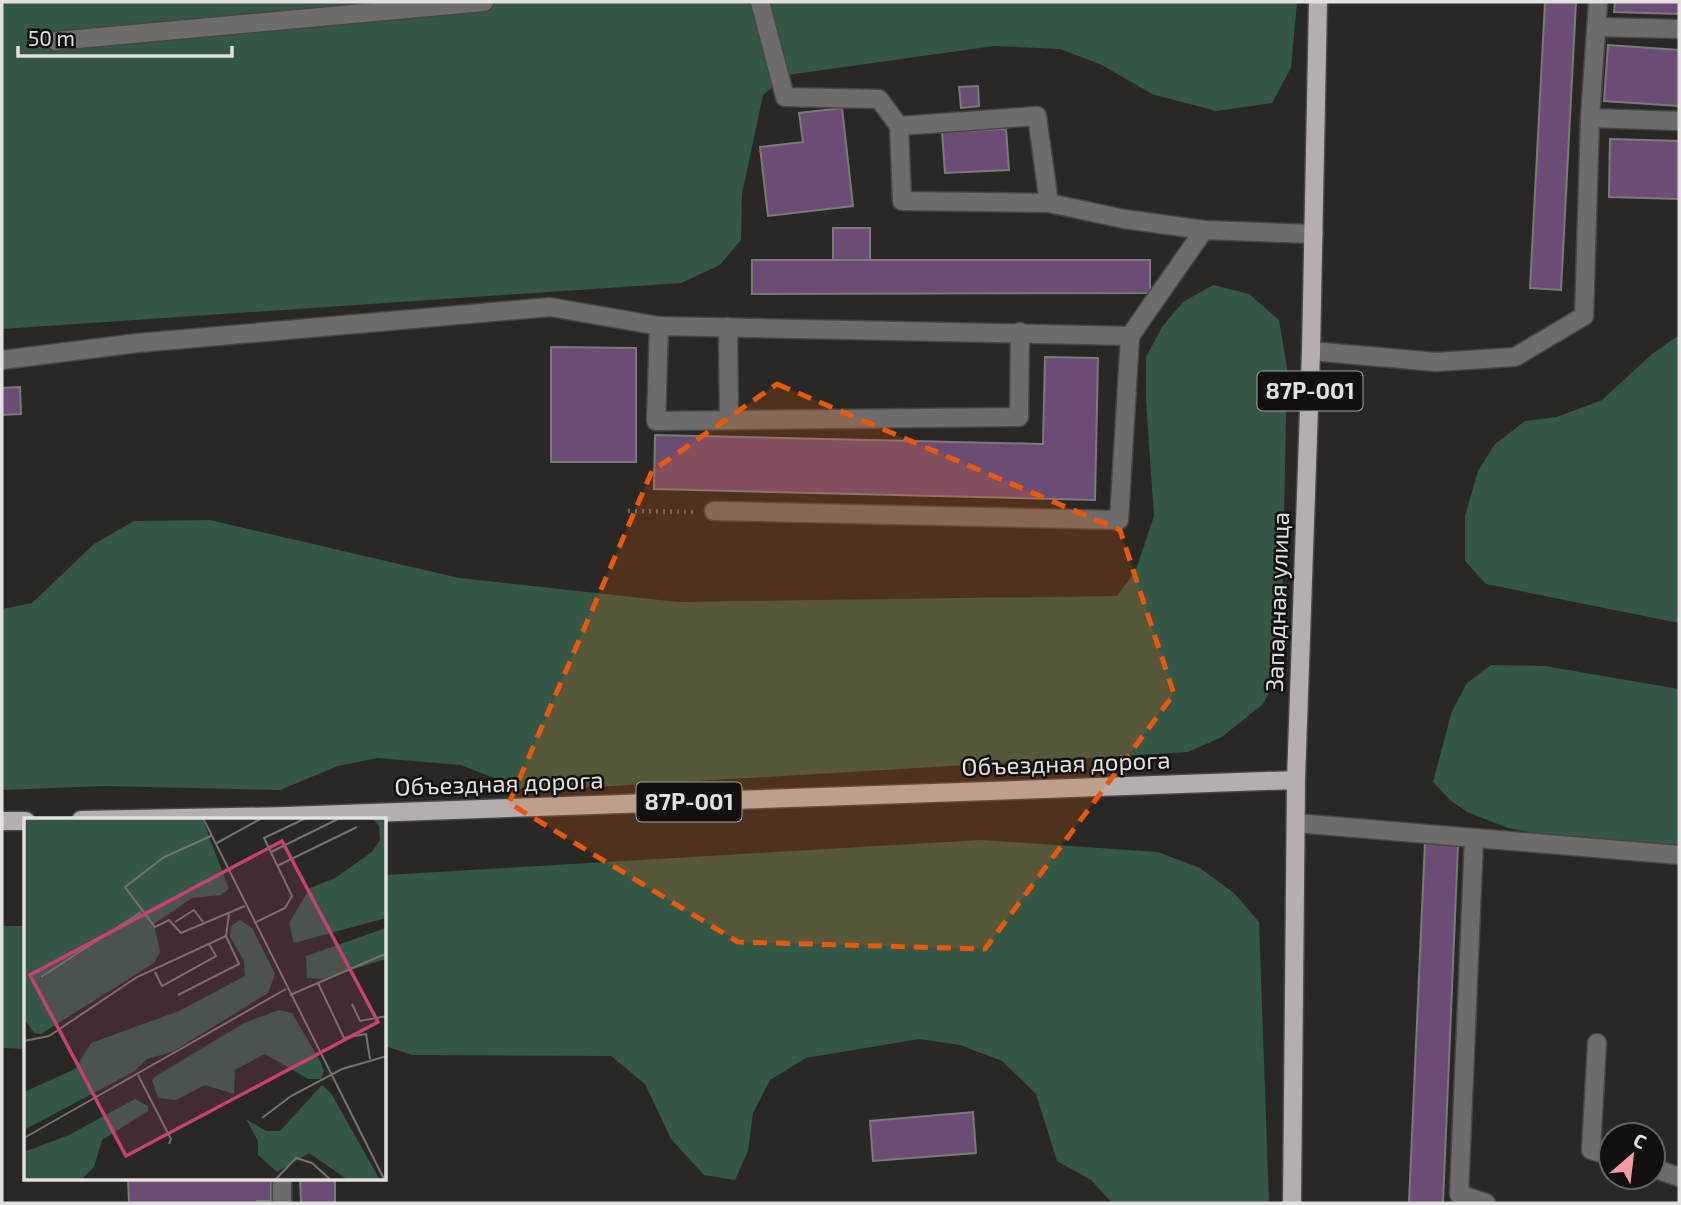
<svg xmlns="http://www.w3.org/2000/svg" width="1681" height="1205" viewBox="0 0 1681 1205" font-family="'Exo 2',sans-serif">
  <rect width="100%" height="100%" fill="#2a2824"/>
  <!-- green -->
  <g fill="#345746">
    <path d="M2,2H1297L1291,68L1272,103L1216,111L1152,94L1102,65L1060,49L994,46L787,75L763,95L742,194L741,240L720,265L681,283L2,329Z"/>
    <path d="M1213,285L1249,294L1279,320L1287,368L1281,670L1263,704L1222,737L1188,752L527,791L461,765L377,758L338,766L280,790L105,786L2,790V609L32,603L94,544L134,521L210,520L459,578L678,602L1117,596L1136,570L1154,516L1146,401V357L1162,327L1183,302Z"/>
    <path d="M1679,335V623L1486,584L1465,561V516L1478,471L1495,444L1525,421L1557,417L1602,400L1652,354Z"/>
    <path d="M1491,665L1545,666L1679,689V861L1508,828L1467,812L1450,800L1433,782L1452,711L1467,683Z"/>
    <path d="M981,840L1158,852L1200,868L1235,894L1259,922L1269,1203H1112L1091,1180L1057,1161L1036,1094L1002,1061L960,1045L919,1039L806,1058L770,1080L753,1113L748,1151L735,1180L704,1175L671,1139L645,1084L611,1056L412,1055L385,1046V875Z"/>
    <path d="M2,926H26V1049L2,1048Z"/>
  </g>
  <!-- building -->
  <g fill="#6b4c74" stroke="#7c797d" stroke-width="2">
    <path d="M1545,2H1576L1561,290L1530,288Z"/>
    <path d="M1615,2H1679V14L1614,12Z"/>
    <path d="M1608,45L1679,50V106L1604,101Z"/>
    <path d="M978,86L979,106L961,108L959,87Z"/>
    <path d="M842,108L853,206L768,216L760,147L803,142L799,113Z"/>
    <path d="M1006,129L1009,170L945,173L942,132Z"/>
    <path d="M1610,139L1679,141V199L1609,197Z"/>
    <rect x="833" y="228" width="37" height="32"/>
    <path d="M752,260H1150V293L752,294Z"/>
    <path d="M551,347L636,348V462H551Z"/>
    <path d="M1045,357L1098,358L1095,500L654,489L655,435L1043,444Z"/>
    <path d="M20,387L21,414L2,415V388Z"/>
    <path d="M1425,841L1458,845L1443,1203H1409Z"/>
    <path d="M973,1112L976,1153L873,1161L870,1121Z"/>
    <path d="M128,1179H271V1201H257V1203H129Z"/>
    <path d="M300,1179H335V1203H301Z"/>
  </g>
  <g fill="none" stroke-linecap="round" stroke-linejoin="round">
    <defs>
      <g id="minor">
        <path d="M760,2L785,97L879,99L899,126L902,201L1049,203L1124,219L1204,230L1314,234"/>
        <path d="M1598,27L1679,29"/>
        <path d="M56,41L484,2"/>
        <path d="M1590,118L1679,121"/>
        <path d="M899,126L1037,116L1049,203"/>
        <path d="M659,326L656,421L1019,417L1020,332"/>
        <path d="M728,327L729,420"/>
        <path d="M1311,351L1436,362L1515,357L1584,316L1590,118L1598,2"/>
        <path d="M2,360L138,343L550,307L659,326L1130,336L1204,230"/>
        <path d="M714,511L1119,520L1130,336"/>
        <path d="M1296,823L1679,855"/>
        <path d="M1474,838L1459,1194L1486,1203"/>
        <path d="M1597,1043L1591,1150L1611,1156"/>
        <path d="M1653,1168L1679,1177"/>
        <path d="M282,1203V1179"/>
      </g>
      <g id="major">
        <path d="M81,820L287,816L1296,780"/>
        <path d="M2,821H26"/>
        <path d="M1292,1203L1296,780L1311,351L1318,2"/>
      </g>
    </defs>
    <!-- minor casing -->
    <use href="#minor" stroke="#484642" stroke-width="21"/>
    <!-- major casing -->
    <use href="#major" stroke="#484642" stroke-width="21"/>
    <!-- path -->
    <path stroke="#686662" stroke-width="4.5" stroke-dasharray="2 5" stroke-linecap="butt" d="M628,511L693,512"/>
    <!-- minor -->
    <use href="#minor" stroke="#6e6c6b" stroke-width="18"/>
    <!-- major -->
    <use href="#major" stroke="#b4afae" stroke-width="18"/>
  </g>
  <!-- marked area -->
  <path fill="#e8590c" fill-opacity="0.2" stroke="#e8590c" stroke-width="5" stroke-dasharray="14 9" stroke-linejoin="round" d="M777,384L1120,530L1174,694L985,949L738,942L509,803L652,471Z"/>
  <g text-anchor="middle" stroke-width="5" stroke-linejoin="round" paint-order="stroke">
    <!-- shield labels -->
    <g fill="#12110f" stroke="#a4a3a1" stroke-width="2">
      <rect x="1257.5" y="371.5" width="105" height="39" rx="5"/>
      <rect x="636.5" y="782.5" width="105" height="39" rx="5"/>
    </g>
    <g font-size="23" font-weight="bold" fill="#e3e1df">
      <text x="1310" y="399">87Р-001</text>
      <text x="689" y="810">87Р-001</text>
    </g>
    <!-- street labels -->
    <g font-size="24" fill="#e3e1df" stroke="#12110f">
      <text transform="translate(1278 602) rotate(-88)" y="8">Западная улица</text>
      <text transform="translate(1066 764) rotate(-2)" y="8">Объездная дорога</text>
      <text transform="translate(499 784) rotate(-2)" y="8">Объездная дорога</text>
    </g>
  </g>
  <!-- overview -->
  <g transform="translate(24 818)">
    <rect width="362" height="362" fill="#2a2824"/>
    <path d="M0,0H178L205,71L197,77L168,80L130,106L136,134L130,145L17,216L10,215L0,201ZM348,0H362V100L270,125L265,105L286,70L311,60L348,34L356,22L355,8ZM216,102L228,110L251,156L244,175L148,234L123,241L111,253L0,312V274L51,251L67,225L155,193L221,158L220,143L206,119L207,108ZM362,110V141L298,161L283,160L282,138ZM255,192L268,195L296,243L300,253L297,261H284L241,236L211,252L210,276L181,267L152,282L134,280L128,262L132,258L220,205ZM298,267L307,275L356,362H324L285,335L253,354L234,337V323L222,301L242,313H256ZM111,281L124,288V293L78,322L70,349L57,362H0V334L45,317Z" fill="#345746"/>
    <path fill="none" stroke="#74726f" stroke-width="2" d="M179,0L361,363M187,18L140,39L101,69L131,109L145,102L157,115L221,88M191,26L238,0M247,34L316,0M253,48L333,9M151,104L170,92L179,104M230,105L261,90L268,78L240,20L282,0M131,154L138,168L192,138L185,126M17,159L117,94M294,165L320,220L342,216L346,241M154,177L215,146L202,118M266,177L361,136M328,186L336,203L363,198M0,223L25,218L113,159L202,118L205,96M114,257L147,321L145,326M238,300L267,278L318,251L363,238M0,320L262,171M252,361L272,340L288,345L308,363"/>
    <path fill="#c94075" fill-opacity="0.15" stroke="#c94075" stroke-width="3.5" d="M258,23L354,204L102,338L6,157Z"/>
    <rect width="362" height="362" fill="none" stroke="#e3e1df" stroke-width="3.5"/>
  </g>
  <!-- border -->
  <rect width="1681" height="1205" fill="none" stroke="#e3e1df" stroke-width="7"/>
  <!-- north arrow -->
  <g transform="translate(1632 1156) rotate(28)"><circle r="33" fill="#12110f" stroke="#666462" stroke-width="2"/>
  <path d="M0-5L12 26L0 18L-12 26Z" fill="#f39aa9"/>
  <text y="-10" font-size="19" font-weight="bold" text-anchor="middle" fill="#e3e1df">С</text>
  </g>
  <!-- scale -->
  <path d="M18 46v10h214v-10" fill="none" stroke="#e3e1df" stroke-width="3.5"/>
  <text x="28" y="46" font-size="21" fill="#e3e1df" stroke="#12110f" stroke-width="5" paint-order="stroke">50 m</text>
</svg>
